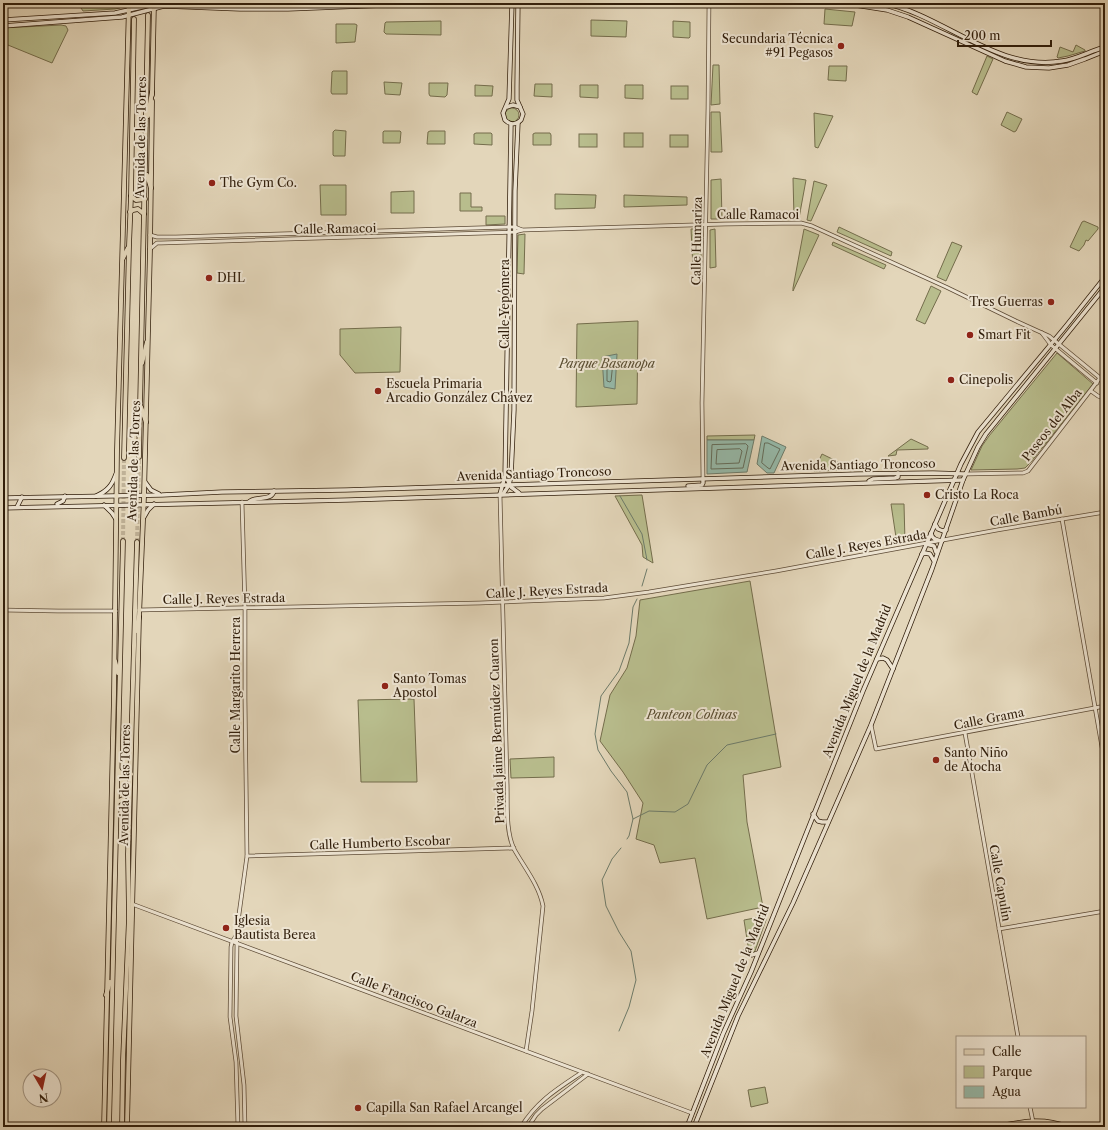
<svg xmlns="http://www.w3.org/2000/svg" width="1108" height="1130" viewBox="0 0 1108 1130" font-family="'Libre Caslon Text',serif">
  <rect width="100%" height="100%" fill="#e3d6ba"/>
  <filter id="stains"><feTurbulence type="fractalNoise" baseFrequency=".005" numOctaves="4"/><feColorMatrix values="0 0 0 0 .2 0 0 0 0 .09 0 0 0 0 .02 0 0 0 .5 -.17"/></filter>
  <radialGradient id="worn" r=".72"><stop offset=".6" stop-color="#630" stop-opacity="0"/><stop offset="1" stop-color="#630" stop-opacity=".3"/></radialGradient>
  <!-- green -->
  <g fill="#b8bd8d" stroke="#746d4c">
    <path d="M81,3H124L120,8L115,9L83,11L81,8Z"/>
    <path d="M825,9L855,12L852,26L824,24Z"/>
    <path d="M591,20L627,21L626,37L591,36Z"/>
    <path d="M441,21V35L386,34L384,32L385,23L386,22Z"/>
    <path d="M673,21L690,22V37L689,38L673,37Z"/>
    <path d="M336,24H355L357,25L355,42L336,43Z"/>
    <path d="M61,25L66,26L68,30L52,63L3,43V28Z"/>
    <path d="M1076,45L1085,50V51L1068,56L1058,58L1057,57L1060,47L1073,52Z"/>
    <path d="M987,56L993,59L977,95L972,92Z"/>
    <path d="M713,65H719L720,104L711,105Z"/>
    <path d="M829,66H847L846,81L828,80Z"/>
    <path d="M333,71H347V94H332L331,92L332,72Z"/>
    <path d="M384,82L402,83L400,95L385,94Z"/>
    <path d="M429,83H448L447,95L445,97L430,96L429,94Z"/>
    <path d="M535,84H552V97L534,96Z"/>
    <path d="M475,85L493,86L492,96H475Z"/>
    <path d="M580,85H598V98L580,97Z"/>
    <path d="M625,85H643V99L625,98Z"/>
    <rect x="671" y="86" width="17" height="13"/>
    <circle cx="512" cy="115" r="7"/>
    <path d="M711,112H720L722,152H711Z"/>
    <path d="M1007,112L1022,119L1016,131L1014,132L1001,125Z"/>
    <path d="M814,113L833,116L818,148L815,147Z"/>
    <path d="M335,130L346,131L345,156H334L333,155V132Z"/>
    <path d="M384,131H400L401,132L400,143H383V132Z"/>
    <path d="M430,131H445V144H427L428,132Z"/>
    <path d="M476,133H491L492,134V145L474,144V134Z"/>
    <path d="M535,133H550L551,135V145H533V134Z"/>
    <rect x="624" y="133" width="19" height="14"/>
    <rect x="579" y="134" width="18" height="13"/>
    <rect x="670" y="135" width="18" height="12"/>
    <path d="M793,178L806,180L799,218H794Z"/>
    <path d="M721,179L722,219H711V180Z"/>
    <path d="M814,181L827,185L811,221L807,220Z"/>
    <path d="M320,185H346V215H321Z"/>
    <path d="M414,191V213H391V192Z"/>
    <path d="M460,193H471V207H482V211H460Z"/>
    <path d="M555,194L596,195L595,208L555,209Z"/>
    <path d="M624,195L687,197V205L624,207Z"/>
    <path d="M486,216H505V224L486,225Z"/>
    <path d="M1084,221L1098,227V229L1088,241L1086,240L1084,245L1079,251L1070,247L1082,222Z"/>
    <path d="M839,227L892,252L891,256L837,232Z"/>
    <path d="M691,229H701V268H693Z"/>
    <path d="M715,229L716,267L710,268V230Z"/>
    <path d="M804,229L819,235L793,291V288Z"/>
    <path d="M525,234L524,274L517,273L518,235Z"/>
    <path d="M833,242L886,265L884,269L832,245Z"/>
    <path d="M952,242L962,246L946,281L937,277Z"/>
    <path d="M931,286L941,291L925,324L916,320Z"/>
    <path d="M638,321L637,404L576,407L577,324Z"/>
    <path d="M401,327L400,372L355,373L340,355V329Z"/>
    <path d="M1057,353L1093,384L1031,462L1025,468L1017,469L971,470L982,446L989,436Z"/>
    <path d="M755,435L754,440H707V436Z"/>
    <path d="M911,439L928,447V449L897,450L896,455L888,456Z"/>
    <path d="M822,454L855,470L814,471Z"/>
    <path d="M642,495L653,563L643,557L642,545L615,496Z"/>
    <path d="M891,504H904L905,542L897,544Z"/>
    <path d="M750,581L781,767L743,775L747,822L763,907L707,919L695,858L660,863L654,845L636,839L643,803L623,772L600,741L610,695L627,668L636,636L640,600Z"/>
    <path d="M414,699L417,782H361L358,700Z"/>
    <path d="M554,757V777L511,778L510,759Z"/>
    <path d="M765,916L766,920L755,951L752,954L749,952L744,920Z"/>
    <path d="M765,1087L768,1103L751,1107L748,1090Z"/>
  </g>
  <!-- water -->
  <g fill="#96baaa" stroke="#6d7b6a">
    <path d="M617,354L615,389L604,387L602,357Z"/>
    <path d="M762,436L786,447L774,473H767L757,464Z"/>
    <path d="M707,440H754L747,472L707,474Z"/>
  </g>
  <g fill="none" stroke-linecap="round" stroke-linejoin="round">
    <!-- shore -->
    <g stroke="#636c5a" stroke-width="1">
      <path d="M608,360H611L613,362L611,381L610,382L607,381V362Z"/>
      <path d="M765,443H768L780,449L770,469L768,468L762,463Z"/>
      <path d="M746,444L748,446L743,468L711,469L712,445Z"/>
      <path d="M740,449L742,451L739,463L716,464L717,450Z"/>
    </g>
    <!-- stream -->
    <g stroke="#6d7b6a" stroke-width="1">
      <path d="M620,496L642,534L647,560"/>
      <path d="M642,586L647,569"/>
      <path d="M633,819L649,811L675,812L688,804L707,765L727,745L776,734"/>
      <path d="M627,839L629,836L633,819L627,792L611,771L598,750L595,734L601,696L619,671L629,643L633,607L637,599"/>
      <path d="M619,1031L629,1007L636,980L631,951L619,932L606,906L602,880L612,859L621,848"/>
    </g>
    <!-- trunk-tunnel -->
    <g stroke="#bfb197" stroke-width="4" stroke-dasharray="4 2" stroke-linecap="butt">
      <path d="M123,541L124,458"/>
      <path d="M137,542L139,457"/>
    </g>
    <defs>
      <g id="tertiary">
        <path d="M150,235L157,237H176L508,227H515L522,230"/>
        <path d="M150,249L157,243H161L515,232L522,230L725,224L801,223L812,226L946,287L1016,321L1049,336L1105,382"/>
        <path d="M1042,333L1051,345L1097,383"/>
        <path d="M1091,391L1098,396L1105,399"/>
        <path d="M965,474L1023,473L1028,471L1100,378"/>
        <path d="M703,479L702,403L708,108L709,3"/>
        <path d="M500,494L507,782C508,802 505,830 514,849C524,867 539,885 543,906L532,1011L526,1051"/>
        <path d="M242,502L245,608V699L247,856L236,936L237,944L236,1016L244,1085L245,1127"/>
        <path d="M1062,519L1105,764"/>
        <path d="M3,610L58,611H116"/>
        <path d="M139,610L480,603L604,598L649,592L776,571L997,530L1105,512"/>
        <path d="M871,725L876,749L1105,706"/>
        <path d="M965,733L1018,1037"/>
        <path d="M247,856L514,848"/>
        <path d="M132,904L692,1113"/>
        <path d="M999,929L1105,911"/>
        <path d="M236,936L232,942L231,947L230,1017L236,1062L238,1127"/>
        <path d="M1030,1107L1034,1127"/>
        <path d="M521,1127C537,1101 557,1089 581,1073"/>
        <path d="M528,1127L536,1115L542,1109L588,1074"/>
      </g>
      <g id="secondary">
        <path d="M208,3L241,5L280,3"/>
        <path d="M518,3L517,87V100L520,107"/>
        <path d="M687,3L855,5L887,10L908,17L1005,61L1026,67L1049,68L1068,65L1085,59L1105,51"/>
        <path d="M884,3C945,16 997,72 1062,61C1077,59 1090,51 1105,47"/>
        <path d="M3,20L115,13L160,3"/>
        <path d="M3,26L122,17L164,6L240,9H288L438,3"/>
        <path d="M507,107L513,105L520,107L523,114L521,120C516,125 510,125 505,120L503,113L509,99L512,3"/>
        <path d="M506,477L511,487L519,493"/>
        <path d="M869,481L873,479L895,478L898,477V473"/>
        <path d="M145,482L151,490L159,494"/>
        <path d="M688,486L702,485L703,483V479"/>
        <path d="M500,494L505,476L511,124"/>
        <path d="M503,494L509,485L511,476L514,410L515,191L518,123"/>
        <path d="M96,496C108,491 112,485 116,474"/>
        <path d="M3,498L162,495L222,492L346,490L858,474L933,473L965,474"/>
        <path d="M249,502C256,495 271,502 274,491"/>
        <path d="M57,504L63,501L65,496"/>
        <path d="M104,505L112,513L116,519"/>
        <path d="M17,507L22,497"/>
        <path d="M3,508L348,500L963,480"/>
        <path d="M144,517L148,510L154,504"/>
        <path d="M935,524L938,529L943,531L946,530"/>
        <path d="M931,533C932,539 936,540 942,541"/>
        <path d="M926,544L934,546L936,552"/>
        <path d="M922,554L925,553L930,554L934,561"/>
        <path d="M877,659L883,658L887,660L893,669"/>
        <path d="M813,814L818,821L822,822H828"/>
        <path d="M746,950L752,955L758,953"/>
        <path d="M687,1127L723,1034L751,972L863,691L961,464L978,432L1066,326L1105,277"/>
        <path d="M694,1127L738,1016L793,903L871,725L932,569L963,480L978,447L986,434L1105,287"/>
      </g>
      <g id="primary">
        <path d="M152,95L154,3"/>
        <path d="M104,1127L114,695L117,450L129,3"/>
        <path d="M127,1127L139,617L144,496L150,249L152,101"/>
        <path d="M996,1127C1022,1122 1042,1117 1067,1127"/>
      </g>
      <g id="trunk">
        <path d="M134,4V3"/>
        <path d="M148,116L152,92"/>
        <path d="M147,175L151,188"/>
        <path d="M131,196L136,200L145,199"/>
        <path d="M130,212L133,210L138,209L144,214"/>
        <path d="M123,258L128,248"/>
        <path d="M142,363L147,342"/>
        <path d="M141,407L146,422"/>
        <path d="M139,457L148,15"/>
        <path d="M124,458L129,246L131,196L134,19"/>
        <path d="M136,631L139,617"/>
        <path d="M115,661L118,673"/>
        <path d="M118,770L123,777L128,776L131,774"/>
        <path d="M117,802L123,799L127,802L129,806"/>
        <path d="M106,995L110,982"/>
        <path d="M109,1127L123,541"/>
        <path d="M122,1127L123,1060L129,918L128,854L137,542"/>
      </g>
    </defs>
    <!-- tertiary casing -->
    <use href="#tertiary" stroke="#5d4b36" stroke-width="4.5"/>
    <!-- secondary casing -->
    <use href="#secondary" stroke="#301d0a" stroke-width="5"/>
    <!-- primary casing -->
    <use href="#primary" stroke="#301d0a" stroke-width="5.5"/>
    <!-- trunk casing -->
    <use href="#trunk" stroke="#301d0a" stroke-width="5.5"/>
    <!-- tertiary -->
    <use href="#tertiary" stroke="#ede4d2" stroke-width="3"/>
    <!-- secondary -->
    <use href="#secondary" stroke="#ede4d2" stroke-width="3.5"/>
    <!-- primary -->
    <use href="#primary" stroke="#e3d6ba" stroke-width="4"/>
    <!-- trunk -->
    <use href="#trunk" stroke="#e3d6ba" stroke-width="4"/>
  </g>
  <!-- markers -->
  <g fill="#8f2418" stroke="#ede4d2" stroke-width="1.5">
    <circle cx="841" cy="46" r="4"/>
    <circle cx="212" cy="183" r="4"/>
    <circle cx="209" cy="278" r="4"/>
    <circle cx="1051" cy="302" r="4"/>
    <circle cx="970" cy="335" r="4"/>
    <circle cx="951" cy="380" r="4"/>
    <circle cx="378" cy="391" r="4"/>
    <circle cx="927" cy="495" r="4"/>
    <circle cx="385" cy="686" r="4"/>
    <circle cx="936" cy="760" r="4"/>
    <circle cx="226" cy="928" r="4"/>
    <circle cx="358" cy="1108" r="4"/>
  </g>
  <g text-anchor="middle" stroke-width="4" stroke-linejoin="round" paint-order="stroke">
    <!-- poi labels -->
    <g font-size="12" fill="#301d0a" stroke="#ede4d2" text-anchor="start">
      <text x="833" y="43" text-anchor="end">Secundaria Técnica<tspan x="833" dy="14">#91 Pegasos</tspan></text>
      <text x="220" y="187">The Gym Co.</text>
      <text x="217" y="282">DHL</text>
      <text x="1043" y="306" text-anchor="end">Tres Guerras</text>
      <text x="978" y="339">Smart Fit</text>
      <text x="959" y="384">Cinepolis</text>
      <text x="386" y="388">Escuela Primaria<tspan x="386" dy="14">Arcadio González Chávez</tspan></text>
      <text x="935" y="499">Cristo La Roca</text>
      <text x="393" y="683">Santo Tomas<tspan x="393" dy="14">Apostol</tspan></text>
      <text x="944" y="757">Santo Niño<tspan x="944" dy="14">de Atocha</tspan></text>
      <text x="234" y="925">Iglesia<tspan x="234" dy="14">Bautista Berea</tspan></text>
      <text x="366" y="1112">Capilla San Rafael Arcangel</text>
    </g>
    <!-- street labels -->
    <g font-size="12" fill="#301d0a" stroke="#ede4d2">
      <text transform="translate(141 137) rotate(-89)" y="4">Avenida de las Torres</text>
      <text x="758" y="219">Calle Ramacoi</text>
      <text transform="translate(335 229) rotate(-1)" y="4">Calle Ramacoi</text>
      <text transform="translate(697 241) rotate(-89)" y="4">Calle Humariza</text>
      <text transform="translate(505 304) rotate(-90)" y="4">Calle Yepómera</text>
      <text transform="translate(1052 425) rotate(-52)" y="4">Paseos del Alba</text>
      <text transform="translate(134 461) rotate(-88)" y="4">Avenida de las Torres</text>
      <text transform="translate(858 465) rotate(-1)" y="4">Avenida Santiago Troncoso</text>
      <text transform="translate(534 474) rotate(-2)" y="4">Avenida Santiago Troncoso</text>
      <text transform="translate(1026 516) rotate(-10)" y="4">Calle Bambú</text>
      <text transform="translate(866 545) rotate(-10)" y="4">Calle J. Reyes Estrada</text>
      <text transform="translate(547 591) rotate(-3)" y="4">Calle J. Reyes Estrada</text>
      <text transform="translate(224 599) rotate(-1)" y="4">Calle J. Reyes Estrada</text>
      <text transform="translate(857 681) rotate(-68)" y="4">Avenida Miguel de la Madrid</text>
      <text transform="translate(236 685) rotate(-90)" y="4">Calle Margarito Herrera</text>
      <text transform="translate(989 719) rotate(-11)" y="4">Calle Grama</text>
      <text transform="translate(497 731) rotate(-92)" y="4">Privada Jaime Bermúdez Cuaron</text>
      <text transform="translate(125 785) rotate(-89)" y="4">Avenida de las Torres</text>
      <text transform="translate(380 843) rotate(-2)" y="4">Calle Humberto Escobar</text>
      <text transform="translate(1000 883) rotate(80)" y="4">Calle Capulín</text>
      <text transform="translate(735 981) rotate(-68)" y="4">Avenida Miguel de la Madrid</text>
      <text transform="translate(414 1000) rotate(21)" y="4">Calle Francisco Galarza</text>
    </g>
    <!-- park labels -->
    <g font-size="12" font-style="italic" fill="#594d31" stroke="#ede4d2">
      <text x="607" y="368">Parque Basanopa</text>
      <text x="692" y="719">Panteon Colinas</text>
    </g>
  </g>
  <!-- margin -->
  <rect width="1108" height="1130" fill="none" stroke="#e3d6ba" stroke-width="16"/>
  <rect x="4" y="4" width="1100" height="1122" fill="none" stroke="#301d0a" stroke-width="2"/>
  <rect x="8" y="8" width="1092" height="1114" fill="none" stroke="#301d0a"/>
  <!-- legend -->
  <rect x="956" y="1036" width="130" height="72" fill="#ede4d2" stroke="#a19482"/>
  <rect x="964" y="1049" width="20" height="6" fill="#e3d6ba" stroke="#a19482"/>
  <text x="992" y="1056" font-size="12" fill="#301d0a">Calle</text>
  <rect x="964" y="1066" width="20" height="12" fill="#b8bd8d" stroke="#a19482"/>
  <text x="992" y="1076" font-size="12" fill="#301d0a">Parque</text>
  <rect x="964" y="1086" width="20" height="12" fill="#96baaa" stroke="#a19482"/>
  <text x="992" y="1096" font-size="12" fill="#301d0a">Agua</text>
  <!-- north arrow -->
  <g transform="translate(42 1088) rotate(171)"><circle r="19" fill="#ede4d2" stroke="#a19482"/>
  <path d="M0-3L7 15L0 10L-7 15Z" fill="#8f2418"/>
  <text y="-6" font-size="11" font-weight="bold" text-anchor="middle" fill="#301d0a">N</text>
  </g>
  <!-- scale -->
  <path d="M958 40v6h93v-6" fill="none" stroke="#301d0a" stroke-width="2"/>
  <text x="964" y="40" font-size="12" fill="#301d0a" stroke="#ede4d2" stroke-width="3" paint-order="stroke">200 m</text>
  <rect width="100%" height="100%" filter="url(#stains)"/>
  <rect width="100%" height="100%" fill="url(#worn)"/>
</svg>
